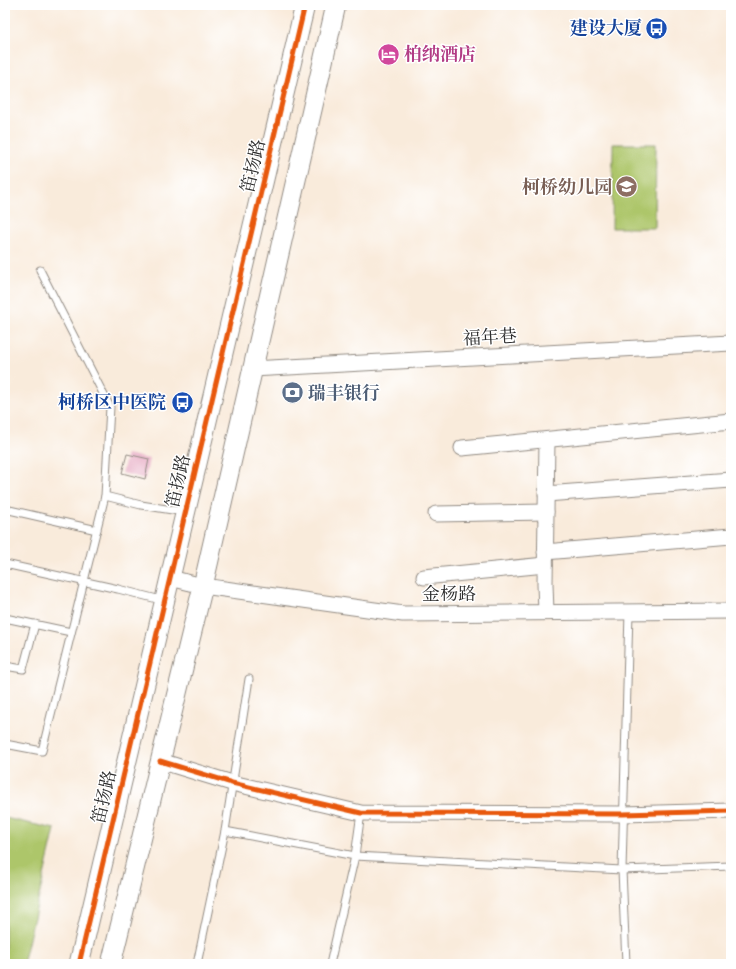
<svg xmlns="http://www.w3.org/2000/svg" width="736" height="969" viewBox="0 0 736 969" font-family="'EB Garamond','Noto Serif SC',serif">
  <rect width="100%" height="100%" fill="#fff"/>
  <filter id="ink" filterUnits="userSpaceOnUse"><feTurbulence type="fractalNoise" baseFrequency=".025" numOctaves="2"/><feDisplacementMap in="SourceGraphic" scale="8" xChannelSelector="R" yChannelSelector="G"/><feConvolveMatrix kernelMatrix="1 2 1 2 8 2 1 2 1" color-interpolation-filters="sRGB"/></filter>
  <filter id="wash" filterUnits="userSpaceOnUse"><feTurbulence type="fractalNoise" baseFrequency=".012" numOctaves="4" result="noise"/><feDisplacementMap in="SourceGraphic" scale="16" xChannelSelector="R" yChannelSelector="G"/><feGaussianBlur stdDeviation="0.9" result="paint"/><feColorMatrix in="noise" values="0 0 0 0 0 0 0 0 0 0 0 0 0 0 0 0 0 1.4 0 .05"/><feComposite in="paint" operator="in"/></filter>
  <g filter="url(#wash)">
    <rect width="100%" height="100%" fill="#f9ebdb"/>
    <!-- green -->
    <g fill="#adc66b" stroke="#6c784b">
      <path d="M613,144H656L655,228H612Z"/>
      <path d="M5,818L55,829L23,964H5Z"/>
    </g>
    <g id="blocks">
      <!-- building -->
      <path fill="#e5a5bf" d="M127,454L149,459L145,479L122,473Z"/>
    </g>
  </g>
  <g filter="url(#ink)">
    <use href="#blocks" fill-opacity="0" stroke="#928b83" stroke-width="1"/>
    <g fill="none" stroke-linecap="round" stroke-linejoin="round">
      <defs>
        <g id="service">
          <path d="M105,496L141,505L185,512"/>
          <path d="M5,509L97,530"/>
          <path d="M5,564L118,589L165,601"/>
          <path d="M5,618L71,632"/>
          <path d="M5,666L23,669L35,624"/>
          <path d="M5,744L42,751L105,496L110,407L40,270"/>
          <path d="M225,831L355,856L622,870L731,866"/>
          <path d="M197,964L225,831L249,679"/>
          <path d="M330,964L355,856L361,813"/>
          <path d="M626,964L622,870L629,612"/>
        </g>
        <g id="minor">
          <path d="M252,369L731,343"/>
          <path d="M462,448L731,421"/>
          <path d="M546,494L731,480"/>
          <path d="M436,514L546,512"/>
          <path d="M545,552L731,536"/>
          <path d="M424,577L545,565"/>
          <path d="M170,578L203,586L403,614L731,611"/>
          <path d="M546,612L545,584L547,440"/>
          <path d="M160,761L232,783L361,813L623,814L731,811"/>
        </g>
        <g id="tertiary">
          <path d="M79,964L305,5"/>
          <path d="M111,964L203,586L336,5"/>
        </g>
      </defs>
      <!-- service casing -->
      <use href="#service" stroke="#928b83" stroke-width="9"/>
      <!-- minor casing -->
      <use href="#minor" stroke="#928b83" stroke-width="17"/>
      <!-- tertiary casing -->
      <use href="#tertiary" stroke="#928b83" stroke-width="21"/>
      <!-- service -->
      <use href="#service" stroke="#fff" stroke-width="7"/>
      <!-- minor -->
      <use href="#minor" stroke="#fff" stroke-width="15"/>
      <!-- tertiary -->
      <use href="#tertiary" stroke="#fff" stroke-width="19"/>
      <defs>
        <g id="cycleway">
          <path d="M160,761L232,783L361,813L623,814L731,811"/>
          <path d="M79,964L305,5"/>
        </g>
      </defs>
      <!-- cycleway casing -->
      <use href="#cycleway" stroke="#fff" stroke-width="8"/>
      <!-- cycleway -->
      <use href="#cycleway" stroke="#e8590c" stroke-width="5"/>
    </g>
  </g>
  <!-- icons -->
  <defs>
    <symbol id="bus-disc" viewBox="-11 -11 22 22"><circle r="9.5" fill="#1a4fb4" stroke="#fff"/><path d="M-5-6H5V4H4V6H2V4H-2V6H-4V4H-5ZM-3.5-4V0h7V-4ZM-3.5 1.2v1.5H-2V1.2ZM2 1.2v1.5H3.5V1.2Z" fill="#fff"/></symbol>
    <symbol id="hotel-disc" viewBox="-11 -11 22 22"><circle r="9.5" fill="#d1479c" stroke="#fff"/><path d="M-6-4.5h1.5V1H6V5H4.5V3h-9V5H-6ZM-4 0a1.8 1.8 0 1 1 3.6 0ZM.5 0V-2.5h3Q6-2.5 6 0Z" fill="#fff"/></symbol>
    <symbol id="school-disc" viewBox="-11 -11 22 22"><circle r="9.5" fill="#8d6e63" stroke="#fff"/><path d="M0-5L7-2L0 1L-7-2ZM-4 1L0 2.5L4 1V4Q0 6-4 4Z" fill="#fff"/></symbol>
    <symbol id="bank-disc" viewBox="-11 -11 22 22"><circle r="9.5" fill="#5c6f8a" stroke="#fff"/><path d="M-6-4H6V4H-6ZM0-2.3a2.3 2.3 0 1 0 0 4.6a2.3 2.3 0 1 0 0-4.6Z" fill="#fff"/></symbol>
  </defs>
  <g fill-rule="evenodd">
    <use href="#bus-disc" x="644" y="16" width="25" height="25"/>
    <use href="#hotel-disc" x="376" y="42" width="25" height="25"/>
    <use href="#school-disc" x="614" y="174" width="25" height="25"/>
    <use href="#bank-disc" x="280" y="380" width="25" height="25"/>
    <use href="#bus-disc" x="170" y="390" width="25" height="25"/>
  </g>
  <g text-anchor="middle" stroke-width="3" stroke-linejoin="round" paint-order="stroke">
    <!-- transit labels -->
    <g font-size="18" font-weight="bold" fill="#164399" stroke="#fff" text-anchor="end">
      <text x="642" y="34">建设大厦</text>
      <text x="166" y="408">柯桥区中医院</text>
    </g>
    <!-- hotel labels -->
    <g font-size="18" font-weight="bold" fill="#b23c85" stroke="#fff" text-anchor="start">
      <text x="404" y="60">柏纳酒店</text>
    </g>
    <!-- street labels -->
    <g font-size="18" fill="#2b2b2b" stroke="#fff">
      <text transform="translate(253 166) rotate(-77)" y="6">笛扬路</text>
      <text transform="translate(490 337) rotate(-3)" y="6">福年巷</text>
      <text transform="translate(178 481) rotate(-77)" y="6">笛扬路</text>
      <text x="449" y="600">金杨路</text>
      <text transform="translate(104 797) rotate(-77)" y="6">笛扬路</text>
    </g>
    <!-- education labels -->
    <g font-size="18" font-weight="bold" fill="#785e54" stroke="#fff" text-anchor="end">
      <text x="612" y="193">柯桥幼儿园</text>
    </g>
    <!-- service labels -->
    <g font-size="18" font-weight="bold" fill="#4e5e75" stroke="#fff" text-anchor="start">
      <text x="308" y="399">瑞丰银行</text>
    </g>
  </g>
  <!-- margin -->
  <rect width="736" height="969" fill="none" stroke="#fff" stroke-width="20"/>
</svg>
